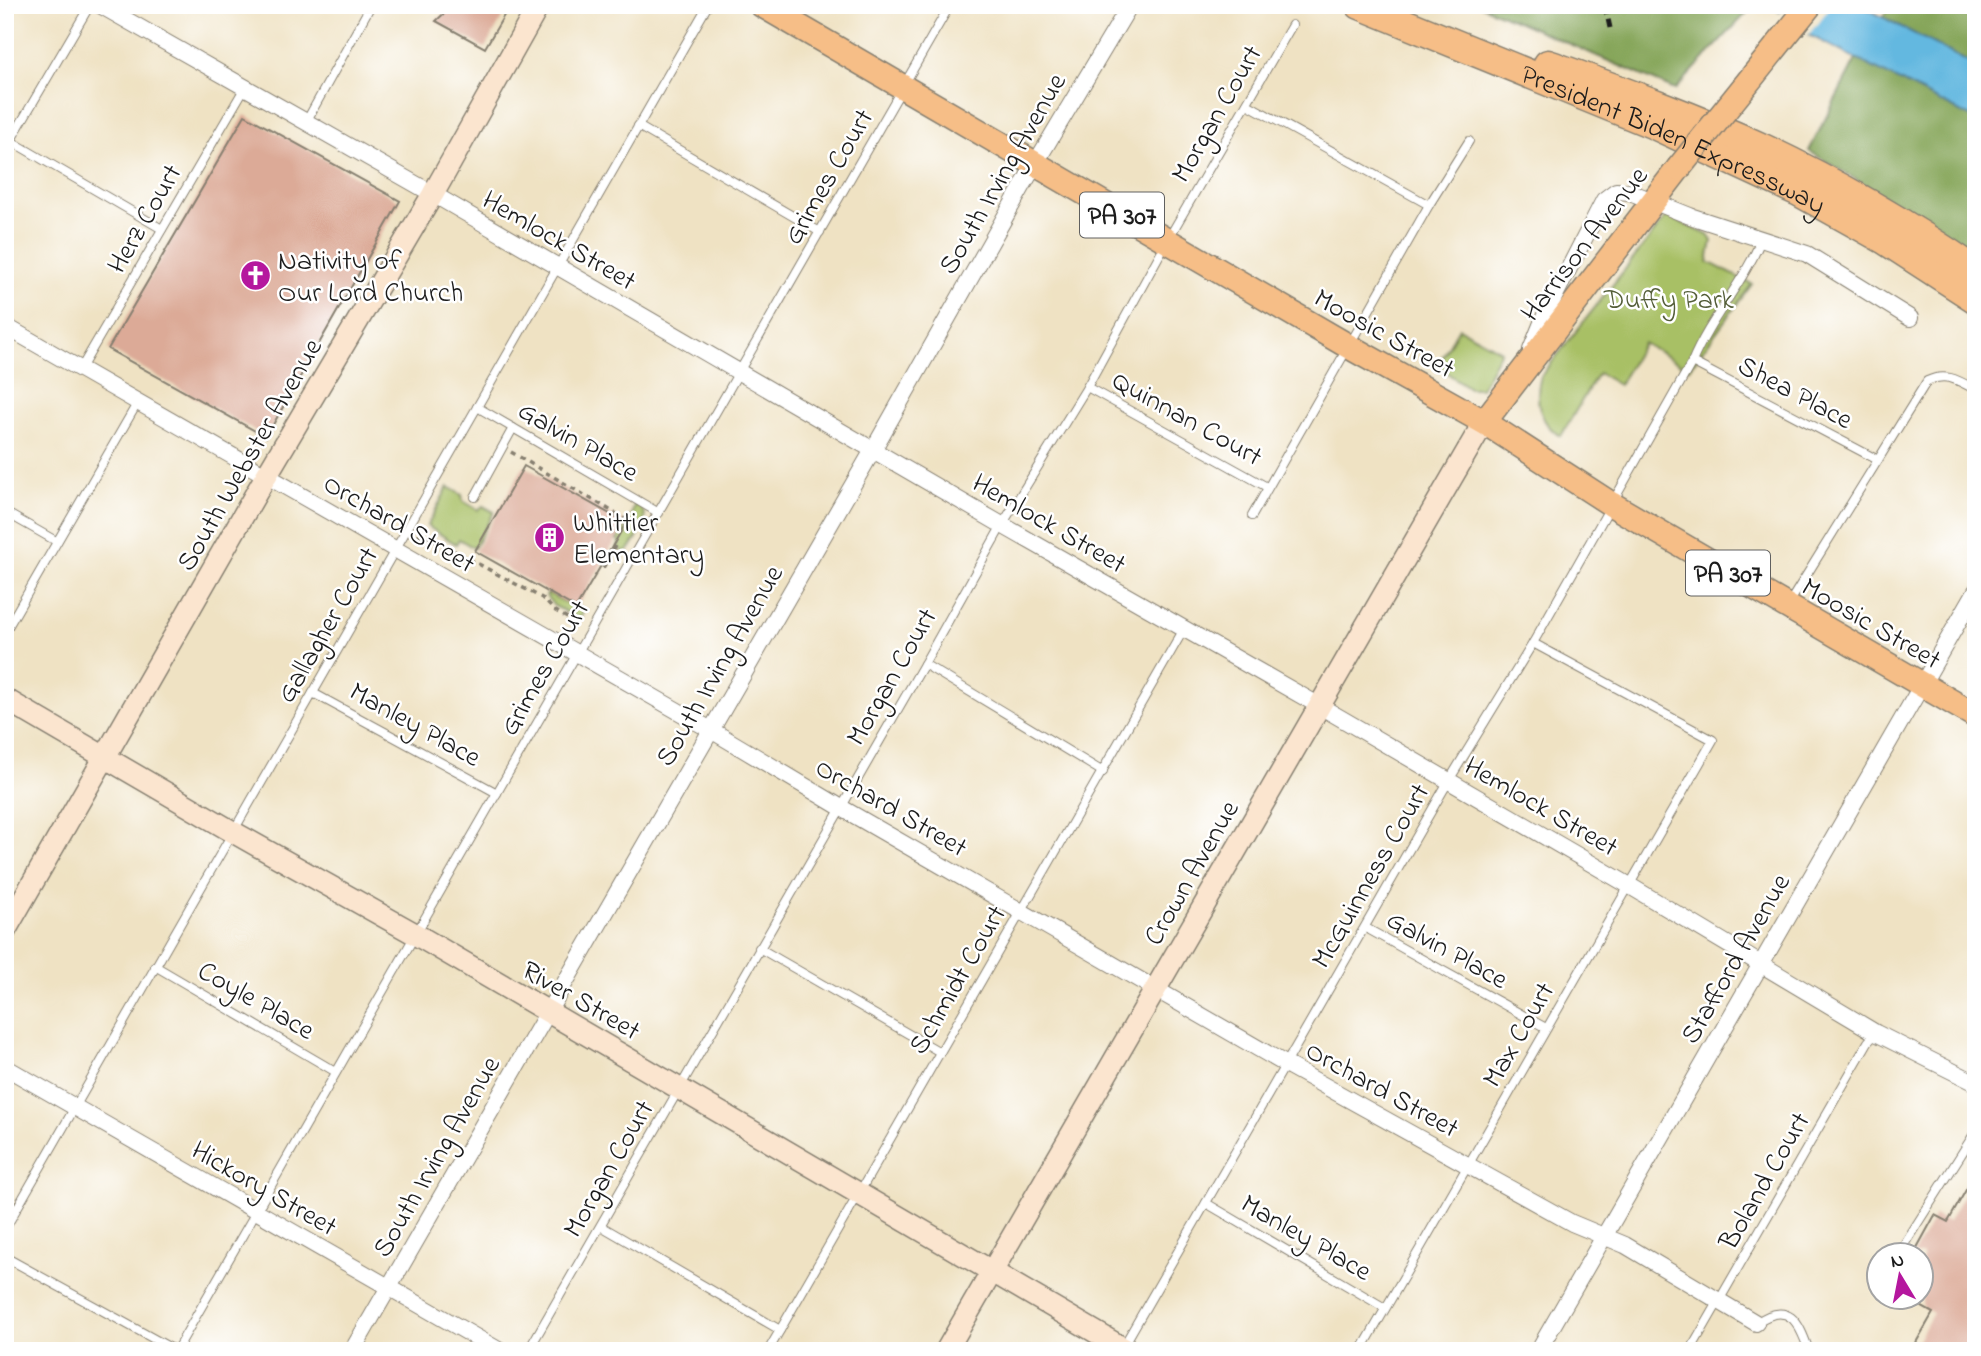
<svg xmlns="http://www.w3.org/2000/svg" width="1981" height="1356" viewBox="0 0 1981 1356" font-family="'Indie Flower',sans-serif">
  <rect width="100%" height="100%" fill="#fff"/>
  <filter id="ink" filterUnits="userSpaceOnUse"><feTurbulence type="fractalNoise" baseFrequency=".0143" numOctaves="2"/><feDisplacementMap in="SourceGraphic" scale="14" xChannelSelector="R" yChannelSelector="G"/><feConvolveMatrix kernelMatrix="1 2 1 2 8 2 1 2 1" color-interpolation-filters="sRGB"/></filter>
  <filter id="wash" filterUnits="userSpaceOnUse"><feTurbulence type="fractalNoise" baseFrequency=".00686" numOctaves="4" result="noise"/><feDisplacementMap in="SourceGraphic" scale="28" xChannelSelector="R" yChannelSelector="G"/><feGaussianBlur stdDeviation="1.57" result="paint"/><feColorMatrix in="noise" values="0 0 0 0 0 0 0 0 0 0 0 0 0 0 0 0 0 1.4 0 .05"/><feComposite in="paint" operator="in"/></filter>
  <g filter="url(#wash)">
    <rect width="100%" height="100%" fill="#efe2c3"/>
    <!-- green -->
    <g fill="#a8c065" stroke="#626e40" stroke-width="2">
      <path d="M1667,216L1708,235L1712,241L1708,262L1752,284L1689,369L1643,343L1619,385L1598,373L1561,436C1539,424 1534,399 1541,376Z"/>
      <path d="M1459,328L1501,351L1481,388H1469L1437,366Z"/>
      <path d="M448,487L462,495L463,501L478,510L483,506L494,512L474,548L459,539L456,544L427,526Z"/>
      <path d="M635,503C657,516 636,538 627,553L617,549L620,542L617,540L629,523Z"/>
      <path d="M548,593L576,608L578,606L584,610L580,619L554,606L546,596Z"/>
    </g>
    <!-- forest -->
    <g fill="#86a65a" stroke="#51613b" stroke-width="2">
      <path d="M1480,5H1754L1675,90Z"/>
      <path d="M1891,5H1976V253L1809,151L1854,63Z"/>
    </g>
    <!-- water -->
    <path fill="#63b8e0" stroke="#406a7e" stroke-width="2" d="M1771,5H1860L1976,66V120L1809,35Z"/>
    <!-- pier -->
    <path fill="#efe2c3" d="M1787,5H1832L1806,38L1778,16Z"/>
    <g id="blocks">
      <!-- building -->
      <g fill="#dcaa97">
        <path d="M453,5H510L485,48L436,21Z"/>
        <path d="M245,115L400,201L266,437L108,349Z"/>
        <path d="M524,466L626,523L576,608L475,551Z"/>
        <path d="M1976,1172V1351H1922L1914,1346L1933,1313L1922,1307V1255H1913L1935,1215L1948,1222Z"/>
      </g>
    </g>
  </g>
  <g filter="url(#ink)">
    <use href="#blocks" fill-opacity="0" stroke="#867f70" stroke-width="2"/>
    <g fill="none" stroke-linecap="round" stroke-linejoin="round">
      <defs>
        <g id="lane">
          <path d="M1247,104L1429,205"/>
          <path d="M306,122L371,5"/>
          <path d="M638,126L820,232"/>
          <path d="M11,141L162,229"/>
          <path d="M5,150L90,5"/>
          <path d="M1692,362L1878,460"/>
          <path d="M80,370L244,89"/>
          <path d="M1087,387L1267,487"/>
          <path d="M477,407L659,513"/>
          <path d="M475,497L513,428"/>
          <path d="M5,512L56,541"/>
          <path d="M1252,516L1429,205L1469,141"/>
          <path d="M1788,605L1927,381C1946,372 1958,380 1976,390"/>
          <path d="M5,632L138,402"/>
          <path d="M924,664L1103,772"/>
          <path d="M313,693L497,793"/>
          <path d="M1366,928L1546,1028"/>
          <path d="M759,948L940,1052"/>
          <path d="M155,966L336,1072"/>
          <path d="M1206,1203L1385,1308"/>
          <path d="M601,1226L780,1330"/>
          <path d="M5,1229L708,5"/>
          <path d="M1898,1254L1976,1131"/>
          <path d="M5,1257L176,1351"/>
          <path d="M1756,1323C1789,1300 1799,1322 1809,1351"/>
          <path d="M1123,1347L1448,782L1533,643L1692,362C1711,317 1743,284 1761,240"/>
          <path d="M176,1351L950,5"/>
          <path d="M528,1351L924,664L1002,525L1087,387L1167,241L1292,25"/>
          <path d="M768,1351L1184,629"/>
          <path d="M1361,1351L1713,740L1533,643"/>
          <path d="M1690,1351L1868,1042L1876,1033"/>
        </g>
        <g id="street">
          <path d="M100,5L433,194L1002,525L1318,705L1630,886L1876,1033L1976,1083"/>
          <path d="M5,326L711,730L840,807L1287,1065L1572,1223L1625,1245L1756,1323"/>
          <path d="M1531,350L1546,313L1604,200L1616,191L1630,192L1690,216L1807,254L1910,318"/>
          <path d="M5,1067L500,1351"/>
          <path d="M352,1351L873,450L1035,164L1130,5"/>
          <path d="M1538,1351L1976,591"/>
        </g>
        <g id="secondary">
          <path d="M5,699L233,832L415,934L1128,1351"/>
          <path d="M5,931L266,476L433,194L539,5"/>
          <path d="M946,1351L1484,422"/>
        </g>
        <g id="primary">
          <path d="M762,5L1348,346L1484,422L1611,504L1976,716"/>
          <path d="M1484,422L1678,169"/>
        </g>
        <g id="highway">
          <path id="s1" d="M1360,5L1652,124L1799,192L1885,240L1976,299"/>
          <path d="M1548,64C1620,90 1693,116 1763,148C1837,183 1909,225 1976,271"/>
        </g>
      </defs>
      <!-- lane casing -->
      <use href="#lane" stroke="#867f70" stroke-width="10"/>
      <!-- street casing -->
      <use href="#street" stroke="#867f70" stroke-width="18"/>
      <!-- secondary casing -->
      <use href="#secondary" stroke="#867f70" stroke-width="24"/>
      <!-- primary casing -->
      <use href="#primary" stroke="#867f70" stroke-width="27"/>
      <!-- highway casing -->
      <use href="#highway" stroke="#867f70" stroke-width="31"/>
      <!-- path -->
      <g stroke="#867f70" stroke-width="3.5" stroke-dasharray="5 5" stroke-linecap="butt">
        <path d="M511,452L627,520"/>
        <path d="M417,534L423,539L428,537L542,598L554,610L579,625"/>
        <path d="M603,568L617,542"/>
      </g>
      <!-- lane -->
      <use href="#lane" stroke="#fff" stroke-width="8"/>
      <!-- street -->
      <use href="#street" stroke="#fff" stroke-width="16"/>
      <!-- secondary -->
      <use href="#secondary" stroke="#fbe5cf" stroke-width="21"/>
      <!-- primary -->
      <use href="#primary" stroke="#f6be87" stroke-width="24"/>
      <!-- highway -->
      <use href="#highway" stroke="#f6be87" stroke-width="28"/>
      <!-- rail -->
      <path stroke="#1c1c1c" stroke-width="5" stroke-dasharray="10 5" stroke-linecap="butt" d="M1605,5L1610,28"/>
      <defs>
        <path id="primary-bridge" d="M1678,169L1810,5"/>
      </defs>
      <!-- primary-bridge casing -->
      <use href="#primary-bridge" stroke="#867f70" stroke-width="27" stroke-linecap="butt"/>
      <!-- primary-bridge -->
      <use href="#primary-bridge" stroke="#f6be87" stroke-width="24"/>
    </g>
  </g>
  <!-- icons -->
  <defs>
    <symbol id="church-disc" viewBox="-11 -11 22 22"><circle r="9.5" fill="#b5179e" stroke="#fff"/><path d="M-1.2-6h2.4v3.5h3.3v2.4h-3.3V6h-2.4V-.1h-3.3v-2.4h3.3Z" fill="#fff"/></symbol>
    <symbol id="building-disc" viewBox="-11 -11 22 22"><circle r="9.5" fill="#b5179e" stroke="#fff"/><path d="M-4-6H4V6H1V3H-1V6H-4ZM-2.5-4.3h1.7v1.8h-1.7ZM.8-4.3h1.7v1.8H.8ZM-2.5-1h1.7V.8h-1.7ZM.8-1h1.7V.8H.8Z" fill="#fff"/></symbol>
  </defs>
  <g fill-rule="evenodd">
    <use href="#church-disc" x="238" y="258" width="35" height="35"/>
    <use href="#building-disc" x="532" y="520" width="35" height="35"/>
  </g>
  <g text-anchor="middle" stroke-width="5" stroke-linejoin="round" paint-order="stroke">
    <!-- shield labels -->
    <g fill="#fff" stroke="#606060" stroke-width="2">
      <rect x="1080" y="192.5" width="84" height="45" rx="5"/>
      <rect x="1686" y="550.5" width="84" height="45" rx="5"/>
    </g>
    <g font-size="26" font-weight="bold" fill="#1c1c1c">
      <text x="1122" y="224">PA 307</text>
      <text x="1728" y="582">PA 307</text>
    </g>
    <!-- street labels -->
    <g font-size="28" fill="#1c1c1c" stroke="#fff">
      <text transform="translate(1215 113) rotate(-60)" y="10">Morgan Court</text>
      <text dy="10" stroke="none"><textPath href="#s1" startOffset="341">President Biden Expressway</textPath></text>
      <text transform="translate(1001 173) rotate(-60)" y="10">South Irving Avenue</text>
      <text transform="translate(827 176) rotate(-60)" y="10">Grimes Court</text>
      <text transform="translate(143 218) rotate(-60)" y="10">Herz Court</text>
      <text transform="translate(560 239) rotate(30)" y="10">Hemlock Street</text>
      <text transform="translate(1583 243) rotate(-52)" y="10">Harrison Avenue</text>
      <text transform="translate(1385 332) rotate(29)" y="10">Moosic Street</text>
      <text transform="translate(1796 391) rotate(28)" y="10">Shea Place</text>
      <text transform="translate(1188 417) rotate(29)" y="10">Quinnan Court</text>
      <text transform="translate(579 440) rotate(30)" y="10">Galvin Place</text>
      <text transform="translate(248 454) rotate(-60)" y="10">South Webster Avenue</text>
      <text transform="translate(400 522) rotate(30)" y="10">Orchard Street</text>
      <text transform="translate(1050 522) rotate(30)" y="10">Hemlock Street</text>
      <text transform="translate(1872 622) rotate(30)" y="10">Moosic Street</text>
      <text transform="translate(326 624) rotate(-60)" y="10">Gallagher Court</text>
      <text transform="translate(718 665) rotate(-60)" y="10">South Irving Avenue</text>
      <text transform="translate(543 667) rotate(-60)" y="10">Grimes Court</text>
      <text transform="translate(890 676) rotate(-60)" y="10">Morgan Court</text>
      <text transform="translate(416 723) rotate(29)" y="10">Manley Place</text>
      <text transform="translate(1542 805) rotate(30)" y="10">Hemlock Street</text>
      <text transform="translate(892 806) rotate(30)" y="10">Orchard Street</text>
      <text transform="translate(1190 872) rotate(-60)" y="10">Crown Avenue</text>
      <text transform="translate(1369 875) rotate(-60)" y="10">McGuinness Court</text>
      <text transform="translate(1448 948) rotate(29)" y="10">Galvin Place</text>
      <text transform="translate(1734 958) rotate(-60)" y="10">Stafford Avenue</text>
      <text transform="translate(956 979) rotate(-60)" y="10">Schmidt Court</text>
      <text transform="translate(257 999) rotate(30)" y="10">Coyle Place</text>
      <text transform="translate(582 999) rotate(30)" y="10">River Street</text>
      <text transform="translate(1517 1034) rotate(-60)" y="10">Max Court</text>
      <text transform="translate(1383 1088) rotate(29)" y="10">Orchard Street</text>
      <text transform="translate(435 1156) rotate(-60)" y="10">South Irving Avenue</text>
      <text transform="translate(607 1168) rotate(-60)" y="10">Morgan Court</text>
      <text transform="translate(1763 1180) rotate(-60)" y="10">Boland Court</text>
      <text transform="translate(265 1187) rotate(30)" y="10">Hickory Street</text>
      <text transform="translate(1307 1236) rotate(30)" y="10">Manley Place</text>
    </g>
    <!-- poi labels -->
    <g font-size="28" fill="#1c1c1c" stroke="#fff" text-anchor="start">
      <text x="278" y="269">Nativity of<tspan x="278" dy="32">Our Lord Church</tspan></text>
      <text x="573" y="531">Whittier<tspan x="573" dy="32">Elementary</tspan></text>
    </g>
    <!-- park labels -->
    <g font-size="28" fill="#545e39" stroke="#fff">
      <text x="1669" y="308">Duffy Park</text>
    </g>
  </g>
  <!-- margin -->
  <rect width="1981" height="1356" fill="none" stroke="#fff" stroke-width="28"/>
  <!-- north arrow -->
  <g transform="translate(1900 1276) rotate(350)"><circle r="33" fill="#ffffff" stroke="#a4a4a4" stroke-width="2"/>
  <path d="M0-5L12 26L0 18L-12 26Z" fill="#b5179e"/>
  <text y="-10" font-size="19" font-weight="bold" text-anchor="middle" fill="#1c1c1c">N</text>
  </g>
</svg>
